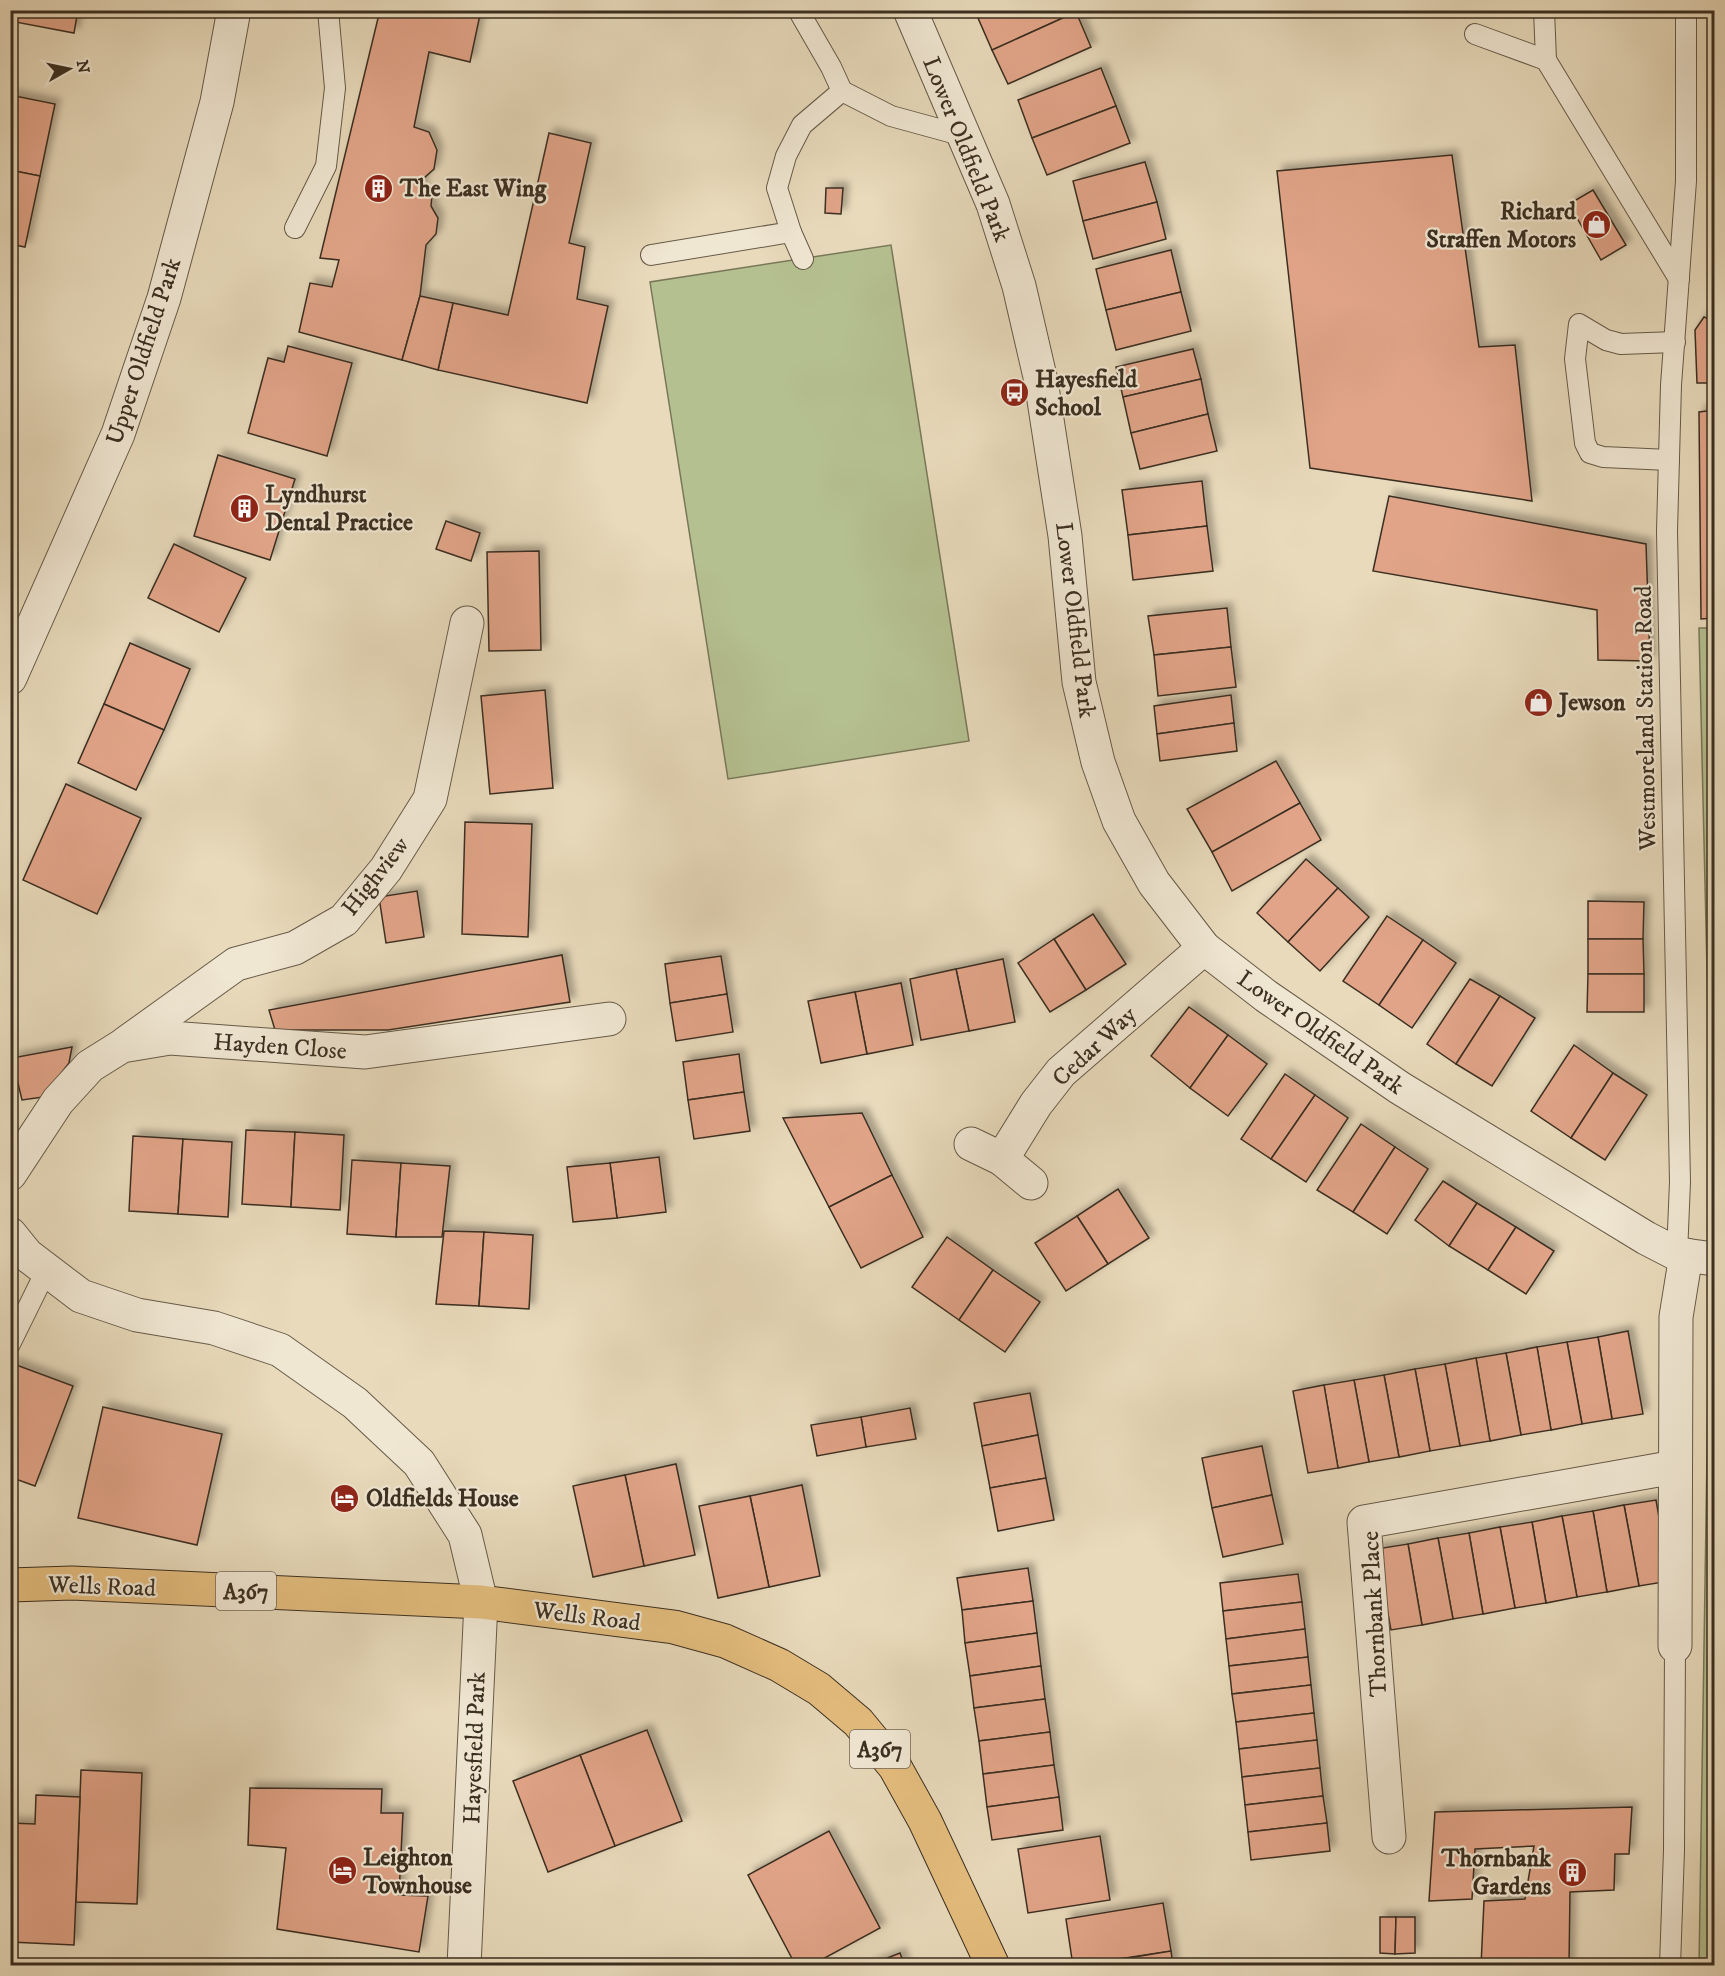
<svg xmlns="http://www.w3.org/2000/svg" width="1725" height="1976" viewBox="0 0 1725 1976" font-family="'IM FELL DW Pica',serif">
  <defs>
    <filter id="shadow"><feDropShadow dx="5.5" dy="-5.5" stdDeviation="3" flood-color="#0004"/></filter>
  </defs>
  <rect width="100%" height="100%" fill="#e8dabb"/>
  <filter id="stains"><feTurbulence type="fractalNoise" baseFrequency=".00333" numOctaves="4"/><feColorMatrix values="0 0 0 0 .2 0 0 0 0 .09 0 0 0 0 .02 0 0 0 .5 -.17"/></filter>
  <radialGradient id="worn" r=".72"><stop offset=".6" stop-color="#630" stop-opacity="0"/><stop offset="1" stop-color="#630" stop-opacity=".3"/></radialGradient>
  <!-- green -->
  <g fill="#b5c091" stroke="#787859" stroke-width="1.5">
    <path d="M891,245L969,741L728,779L650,282Z"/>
    <path d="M1699,628H1714V1165L1711,1140Z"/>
    <path d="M1714,1323V1965L1699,1966L1709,1329Z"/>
  </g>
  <!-- building -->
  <g fill="#e1a488" stroke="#3b2f21" stroke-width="1.5" filter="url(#shadow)">
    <path d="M10,10H78L74,33L10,21Z"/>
    <path d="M380,10H481L470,62L429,52L414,127L429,132L437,150L434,169L423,179L421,191L432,195L431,206L438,218L436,234L426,245L420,296L402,360L299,332L310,283L332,287L339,260L320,258Z"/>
    <path d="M993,10H1075L1076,12L992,50L978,18Z"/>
    <path d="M1076,12L1091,47L1008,84L992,50Z"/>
    <path d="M1101,68L1116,106L1032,138L1018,100Z"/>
    <path d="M10,95L55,104L40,176L10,170Z"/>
    <path d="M1116,106L1130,143L1047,175L1032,138Z"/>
    <path d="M549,133L591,143L569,243L585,247L577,299L608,306L587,403L438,370L453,303L508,315Z"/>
    <path d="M1452,155L1479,347L1515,345L1532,501L1310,468L1277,171Z"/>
    <path d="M1145,162L1157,202L1083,221L1073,181Z"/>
    <path d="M10,170L40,176L25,247L10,244Z"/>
    <path d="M826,188H843L841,214L825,213Z"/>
    <path d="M1593,190L1626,245L1601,260L1569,204Z"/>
    <path d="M1157,202L1166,239L1093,259L1083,221Z"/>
    <path d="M1171,250L1181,292L1106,310L1096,269Z"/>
    <path d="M1181,292L1191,331L1116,350L1106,310Z"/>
    <path d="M420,296L453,303L438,370L402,360Z"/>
    <path d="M1704,317L1714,321V383H1697L1695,330Z"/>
    <path d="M288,346L352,363L327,456L248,433L268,358L284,362Z"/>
    <path d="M1193,349L1201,379L1123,397L1116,367Z"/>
    <path d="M1201,379L1208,414L1131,433L1123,397Z"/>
    <path d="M1714,410V618L1701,619L1699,412Z"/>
    <path d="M1208,414L1217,451L1140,469L1131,433Z"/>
    <path d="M218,455L295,479L270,560L194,536Z"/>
    <path d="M1202,481L1207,526L1128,535L1122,490Z"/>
    <path d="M1389,496L1646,544L1650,661L1598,660L1597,610L1373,571Z"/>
    <path d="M446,521L480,533L471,561L436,549Z"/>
    <path d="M1207,526L1213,571L1133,580L1128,535Z"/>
    <path d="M174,544L246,578L219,632L148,598Z"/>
    <path d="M539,551L541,650L489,651L487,552Z"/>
    <path d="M1227,608L1231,647L1154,655L1148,616Z"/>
    <path d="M130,643L190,669L164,730L104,704Z"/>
    <path d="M1231,647L1236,687L1158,696L1154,655Z"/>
    <path d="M545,690L553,788L490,794L481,696Z"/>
    <path d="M1231,695L1234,723L1157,734L1154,706Z"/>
    <path d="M104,704L164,730L136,790L78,763Z"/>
    <path d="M1234,723L1237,751L1160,761L1157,734Z"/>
    <path d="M1276,761L1300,803L1212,852L1187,809Z"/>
    <path d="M66,784L141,818L97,914L23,880Z"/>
    <path d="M1300,803L1321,840L1232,891L1212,852Z"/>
    <path d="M465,822L532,824L528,937L462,934Z"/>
    <path d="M1306,859L1338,888L1288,942L1257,913Z"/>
    <path d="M1338,888L1369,917L1320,971L1288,942Z"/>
    <path d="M417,891L424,937L386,943L379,897Z"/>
    <path d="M1588,901L1644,902L1643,939H1588Z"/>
    <path d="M1093,914L1126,964L1086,990L1054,939Z"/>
    <path d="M1387,916L1423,940L1379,1005L1343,981Z"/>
    <path d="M1054,939L1086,990L1050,1012L1018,963Z"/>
    <path d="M1588,939H1643L1644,974H1588Z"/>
    <path d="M1423,940L1456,963L1412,1028L1379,1005Z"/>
    <path d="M562,955L570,1002L388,1030H275L269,1010Z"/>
    <path d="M721,956L727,994L670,1003L665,964Z"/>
    <path d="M1003,959L1015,1022L969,1031L956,969Z"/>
    <path d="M956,969L969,1031L921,1040L910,979Z"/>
    <path d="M1588,974H1644V1012H1587Z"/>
    <path d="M1470,979L1500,996L1456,1064L1427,1044Z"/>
    <path d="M901,983L913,1045L867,1054L855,992Z"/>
    <path d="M855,992L867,1054L821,1063L808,1001Z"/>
    <path d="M727,994L733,1032L676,1041L670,1003Z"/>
    <path d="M1500,996L1535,1018L1492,1086L1456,1064Z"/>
    <path d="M1189,1007L1228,1035L1190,1088L1151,1056Z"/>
    <path d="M1228,1035L1267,1064L1228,1116L1190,1088Z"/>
    <path d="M1574,1045L1613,1073L1571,1138L1531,1111Z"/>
    <path d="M72,1047L69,1063L43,1097L22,1100L12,1058Z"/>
    <path d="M739,1054L744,1092L688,1100L683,1062Z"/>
    <path d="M1613,1073L1647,1095L1605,1160L1571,1138Z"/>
    <path d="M1285,1074L1315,1095L1271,1159L1241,1139Z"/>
    <path d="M744,1092L750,1131L694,1139L688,1100Z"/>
    <path d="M1315,1095L1348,1118L1306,1182L1271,1159Z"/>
    <path d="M862,1113L892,1175L829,1207L783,1118Z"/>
    <path d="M1361,1124L1395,1147L1353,1212L1317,1190Z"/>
    <path d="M246,1130L295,1132L291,1207L242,1204Z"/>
    <path d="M295,1132L344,1135L340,1210L291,1207Z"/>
    <path d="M133,1136L183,1139L178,1214L129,1211Z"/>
    <path d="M183,1139L232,1142L228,1217L178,1214Z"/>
    <path d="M1395,1147L1428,1169L1387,1234L1353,1212Z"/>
    <path d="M659,1157L666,1212L617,1218L610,1163Z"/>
    <path d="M352,1160L401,1163L396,1237L347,1234Z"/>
    <path d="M401,1163L450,1166L442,1237H396Z"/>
    <path d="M610,1163L617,1218L573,1222L567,1167Z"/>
    <path d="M892,1175L923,1237L861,1268L829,1207Z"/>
    <path d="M1443,1181L1477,1203L1449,1246L1415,1220Z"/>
    <path d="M1118,1189L1149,1238L1108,1264L1077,1216Z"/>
    <path d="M1477,1203L1516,1227L1488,1270L1449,1246Z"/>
    <path d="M1077,1216L1108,1264L1066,1291L1035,1243Z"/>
    <path d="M1516,1227L1554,1251L1526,1294L1488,1270Z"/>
    <path d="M444,1231L484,1232L479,1306L436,1304Z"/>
    <path d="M484,1232L533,1235L529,1309L479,1306Z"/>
    <path d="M947,1237L993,1270L959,1320L912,1287Z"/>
    <path d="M993,1270L1040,1302L1005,1352L959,1320Z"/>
    <path d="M1628,1331L1643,1414L1612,1419L1598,1337Z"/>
    <path d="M1598,1337L1612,1419L1582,1424L1567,1342Z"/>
    <path d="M1567,1342L1582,1424L1551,1430L1537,1347Z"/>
    <path d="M1537,1347L1551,1430L1521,1435L1506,1353Z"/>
    <path d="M1506,1353L1521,1435L1490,1441L1476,1358Z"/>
    <path d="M1476,1358L1490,1441L1460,1446L1445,1364Z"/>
    <path d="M11,1363L73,1386L35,1486L10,1477Z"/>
    <path d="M1445,1364L1460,1446L1430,1451L1415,1369Z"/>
    <path d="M1415,1369L1430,1451L1399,1457L1384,1375Z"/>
    <path d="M1384,1375L1399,1457L1369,1462L1354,1380Z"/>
    <path d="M1354,1380L1369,1462L1338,1468L1324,1385Z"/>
    <path d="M1324,1385L1338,1468L1308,1473L1293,1391Z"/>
    <path d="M1030,1393L1038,1435L982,1446L974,1403Z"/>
    <path d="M103,1407L222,1434L197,1545L78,1518Z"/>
    <path d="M910,1408L916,1439L866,1447L861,1417Z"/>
    <path d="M861,1417L866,1447L817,1456L811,1425Z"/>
    <path d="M1038,1435L1046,1478L990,1488L982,1446Z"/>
    <path d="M1262,1446L1272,1495L1212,1508L1202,1458Z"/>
    <path d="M676,1464L695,1555L644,1566L625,1475Z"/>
    <path d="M625,1475L644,1566L593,1577L573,1486Z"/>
    <path d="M1046,1478L1054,1520L998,1531L990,1488Z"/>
    <path d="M802,1485L820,1576L769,1587L750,1496Z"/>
    <path d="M1272,1495L1283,1544L1223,1557L1212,1508Z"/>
    <path d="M750,1496L769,1587L718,1598L699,1506Z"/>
    <path d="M1656,1500L1670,1581L1639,1586L1624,1505Z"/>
    <path d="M1624,1505L1639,1586L1607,1592L1593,1511Z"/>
    <path d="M1593,1511L1607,1592L1577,1597L1562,1516Z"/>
    <path d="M1562,1516L1577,1597L1546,1603L1532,1522Z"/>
    <path d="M1532,1522L1546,1603L1515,1608L1500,1527Z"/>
    <path d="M1500,1527L1515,1608L1483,1614L1469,1533Z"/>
    <path d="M1469,1533L1483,1614L1453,1619L1438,1538Z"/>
    <path d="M1438,1538L1453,1619L1422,1625L1408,1544Z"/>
    <path d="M1408,1544L1422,1625L1391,1630L1376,1549Z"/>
    <path d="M1028,1568L1033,1601L962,1610L957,1578Z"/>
    <path d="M1298,1574L1302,1602L1223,1611L1220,1583Z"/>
    <path d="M1033,1601L1037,1633L965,1643L962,1610Z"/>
    <path d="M1302,1602L1305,1629L1226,1639L1223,1611Z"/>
    <path d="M1305,1629L1308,1657L1229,1666L1226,1639Z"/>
    <path d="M1037,1633L1041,1666L970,1676L965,1643Z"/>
    <path d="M1308,1657L1311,1685L1232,1694L1229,1666Z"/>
    <path d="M1041,1666L1045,1699L974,1708L970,1676Z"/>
    <path d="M1311,1685L1314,1713L1236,1722L1232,1694Z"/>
    <path d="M1045,1699L1050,1732L979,1741L974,1708Z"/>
    <path d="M1314,1713L1317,1740L1239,1749L1236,1722Z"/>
    <path d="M647,1730L682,1821L615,1846L580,1755Z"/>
    <path d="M1050,1732L1054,1765L983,1774L979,1741Z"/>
    <path d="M1317,1740L1320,1768L1242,1777L1239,1749Z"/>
    <path d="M580,1755L615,1846L548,1872L513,1781Z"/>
    <path d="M1054,1765L1059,1797L987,1807L983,1774Z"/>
    <path d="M1320,1768L1323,1796L1245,1805L1242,1777Z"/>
    <path d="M81,1770L142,1773L137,1904L76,1902Z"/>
    <path d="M250,1788L382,1789L381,1813H403L399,1895L428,1896L419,1952L277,1929L286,1848L248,1845Z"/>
    <path d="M36,1795L80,1797L74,1945L10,1942V1823L35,1824Z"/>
    <path d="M1323,1796L1327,1823L1248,1832L1245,1805Z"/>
    <path d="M1059,1797L1063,1830L992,1840L987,1807Z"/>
    <path d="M1632,1807L1629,1854H1615L1614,1890L1570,1892L1569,1966H1481L1484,1901L1525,1899L1534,1846L1475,1849L1472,1899L1429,1901L1435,1812Z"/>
    <path d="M1327,1823L1330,1851L1251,1860L1248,1832Z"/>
    <path d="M829,1831L880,1928L810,1966H796L748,1875Z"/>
    <path d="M1100,1836L1110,1900L1028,1913L1018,1849Z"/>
    <path d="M1163,1903L1171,1951L1073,1966L1066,1919Z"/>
    <path d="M1380,1917H1396L1395,1954L1380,1953Z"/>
    <path d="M1396,1917H1415V1953L1395,1954Z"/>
    <path d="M1171,1951L1173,1966H1080Z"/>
    <path d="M900,1953L905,1966H867Z"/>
  </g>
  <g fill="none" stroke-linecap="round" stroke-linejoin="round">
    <defs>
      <g id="service">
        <path d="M801,10V15L831,67L842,91L891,116L964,136"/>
        <path d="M1544,10L1546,60"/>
        <path d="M1475,34L1546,60L1679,279"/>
        <path d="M295,228L326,166L335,88L328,10"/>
        <path d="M791,232L803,259"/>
        <path d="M651,255L791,232L777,188L786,156L802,125L842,91"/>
        <path d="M1669,460L1603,457L1590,453L1585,443L1575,359L1579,324L1606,340L1621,344L1675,342"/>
        <path d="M1677,1254L1680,1182L1667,531L1671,385L1686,181V10"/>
        <path d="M10,1344L46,1271"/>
        <path d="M1670,1966L1674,1850L1675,1646"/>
      </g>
      <g id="minor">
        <path d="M126,1043L236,964L295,948L344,920L386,869L430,799L467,623"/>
        <path d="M971,1144L1002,1159L1031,1183"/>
        <path d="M1002,1159L1036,1104L1061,1072L1204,948"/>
        <path d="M10,1174L58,1101L90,1066L122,1046L170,1038L365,1052L609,1019"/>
        <path d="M1675,1646L1676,1317L1686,1255"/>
        <path d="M1389,1837L1364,1522L1675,1467"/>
        <path d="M464,1966L481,1602"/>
      </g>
      <g id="tertiary">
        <path d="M910,10L993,204L1019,286L1041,381L1065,536L1079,682L1098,762L1119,821L1154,883L1204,948L1266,996L1400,1088L1646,1238L1677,1254L1714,1259"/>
        <path d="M10,678L118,434L164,298L217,102L234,10"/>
        <path d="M10,1234L27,1255L81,1296L137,1315L214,1328L280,1350L355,1403L419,1463L465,1535L481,1602"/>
      </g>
      <path id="primary" d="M10,1585L72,1583L481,1602L674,1627L725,1641L779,1665L819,1689L858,1722L895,1767L925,1821L993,1966"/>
    </defs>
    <!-- service casing -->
    <use href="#service" stroke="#665a48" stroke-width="22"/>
    <!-- minor casing -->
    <use href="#minor" stroke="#665a48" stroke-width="35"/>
    <!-- tertiary casing -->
    <use href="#tertiary" stroke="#665a48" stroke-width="35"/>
    <!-- primary casing -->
    <use href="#primary" stroke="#3b2f21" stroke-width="35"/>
    <!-- service -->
    <use href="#service" stroke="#f0e7d3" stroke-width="20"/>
    <!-- minor -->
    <use href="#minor" stroke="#f0e7d3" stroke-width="33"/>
    <!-- tertiary -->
    <use href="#tertiary" stroke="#f0e7d3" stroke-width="33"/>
    <!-- primary -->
    <use href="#primary" stroke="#e4bd7e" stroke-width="33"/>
  </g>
  <!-- icons -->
  <defs>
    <symbol id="building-disc" viewBox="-11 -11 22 22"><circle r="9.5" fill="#8f2418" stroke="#f0e7d3"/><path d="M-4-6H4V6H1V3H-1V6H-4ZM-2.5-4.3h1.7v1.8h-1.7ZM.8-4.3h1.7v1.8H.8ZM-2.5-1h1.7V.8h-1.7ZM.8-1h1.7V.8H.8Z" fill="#fff"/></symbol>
    <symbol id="shop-disc" viewBox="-11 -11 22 22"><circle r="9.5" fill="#8f2418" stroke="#f0e7d3"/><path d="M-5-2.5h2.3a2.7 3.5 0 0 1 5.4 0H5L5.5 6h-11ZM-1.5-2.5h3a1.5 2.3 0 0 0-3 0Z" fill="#fff"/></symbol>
    <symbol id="bus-disc" viewBox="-11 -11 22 22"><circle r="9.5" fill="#8f2418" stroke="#f0e7d3"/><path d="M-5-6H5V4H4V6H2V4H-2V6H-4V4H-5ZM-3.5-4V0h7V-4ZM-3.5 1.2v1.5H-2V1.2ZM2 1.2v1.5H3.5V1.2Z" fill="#fff"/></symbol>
    <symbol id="hotel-disc" viewBox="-11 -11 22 22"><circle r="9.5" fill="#8f2418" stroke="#f0e7d3"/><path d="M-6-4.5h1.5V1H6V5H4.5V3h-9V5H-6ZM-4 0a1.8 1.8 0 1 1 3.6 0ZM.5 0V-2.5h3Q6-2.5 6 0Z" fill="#fff"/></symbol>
  </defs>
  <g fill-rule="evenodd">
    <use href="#building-disc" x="362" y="172" width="33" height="33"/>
    <use href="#shop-disc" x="1580" y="208" width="33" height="33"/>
    <use href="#bus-disc" x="998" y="376" width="33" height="33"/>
    <use href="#building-disc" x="228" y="492" width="33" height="33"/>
    <use href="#shop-disc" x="1522" y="686" width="33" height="33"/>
    <use href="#hotel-disc" x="328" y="1482" width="33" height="33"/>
    <use href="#hotel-disc" x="326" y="1854" width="33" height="33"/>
    <use href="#building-disc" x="1556" y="1856" width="33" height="33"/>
  </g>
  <g text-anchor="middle" stroke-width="4.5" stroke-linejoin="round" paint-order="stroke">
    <!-- shield labels -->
    <g fill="#f0e7d3" stroke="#716656" stroke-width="1.5">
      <rect x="216" y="1572" width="60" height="38" rx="4.5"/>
      <rect x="850" y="1730" width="60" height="38" rx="4.5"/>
    </g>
    <g font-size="22" font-weight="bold" fill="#3b2f21">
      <text x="246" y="1599">A367</text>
      <text x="880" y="1757">A367</text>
    </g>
    <!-- street labels -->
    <g font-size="24" fill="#3b2f21" stroke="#f0e7d3">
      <text transform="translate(967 149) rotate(68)" y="8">Lower Oldfield Park</text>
      <text transform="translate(143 351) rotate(-72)" y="8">Upper Oldfield Park</text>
      <text transform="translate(1076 620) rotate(83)" y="8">Lower Oldfield Park</text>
      <text transform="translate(1645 718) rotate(-91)" y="8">Westmoreland Station Road</text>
      <text transform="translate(375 876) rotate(-52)" y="8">Highview</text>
      <text transform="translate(1321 1032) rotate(35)" y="8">Lower Oldfield Park</text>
      <text transform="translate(280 1046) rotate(4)" y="8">Hayden Close</text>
      <text transform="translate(1094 1046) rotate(-43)" y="8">Cedar Way</text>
      <text transform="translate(102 1586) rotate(2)" y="8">Wells Road</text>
      <text transform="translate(1374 1614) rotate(-93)" y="8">Thornbank Place</text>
      <text transform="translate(587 1616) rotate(7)" y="8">Wells Road</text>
      <text transform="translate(474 1748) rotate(-88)" y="8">Hayesfield Park</text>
    </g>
    <!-- poi labels -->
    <g font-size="24" font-weight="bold" fill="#3b2f21" stroke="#f0e7d3" text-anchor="start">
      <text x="400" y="196">The East Wing</text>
      <text x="1576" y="219" text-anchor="end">Richard<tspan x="1576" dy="28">Straffen Motors</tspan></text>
      <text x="1035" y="387">Hayesfield<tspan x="1035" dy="28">School</tspan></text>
      <text x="265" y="502">Lyndhurst<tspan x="265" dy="28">Dental Practice</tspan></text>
      <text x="1559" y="710">Jewson</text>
      <text x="366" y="1506">Oldfields House</text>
      <text x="363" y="1865">Leighton<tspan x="363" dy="28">Townhouse</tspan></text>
      <text x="1551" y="1866" text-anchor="end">Thornbank<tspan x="1551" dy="28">Gardens</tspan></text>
    </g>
  </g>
  <!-- margin -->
  <rect width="1725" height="1976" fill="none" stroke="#e8dabb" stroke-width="36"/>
  <rect x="12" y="12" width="1701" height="1952" fill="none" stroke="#3b2f21" stroke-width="3"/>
  <rect x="18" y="18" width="1689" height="1940" fill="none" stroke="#3b2f21" stroke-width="1.5"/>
  <!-- north arrow -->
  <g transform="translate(69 69) rotate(81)" stroke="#f0e7d3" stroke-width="4.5" paint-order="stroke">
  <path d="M0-4.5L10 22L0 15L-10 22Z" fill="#3b2f21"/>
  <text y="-9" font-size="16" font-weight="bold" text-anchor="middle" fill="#3b2f21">N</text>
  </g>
  <rect width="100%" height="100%" filter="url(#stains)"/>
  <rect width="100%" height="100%" fill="url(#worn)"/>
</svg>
